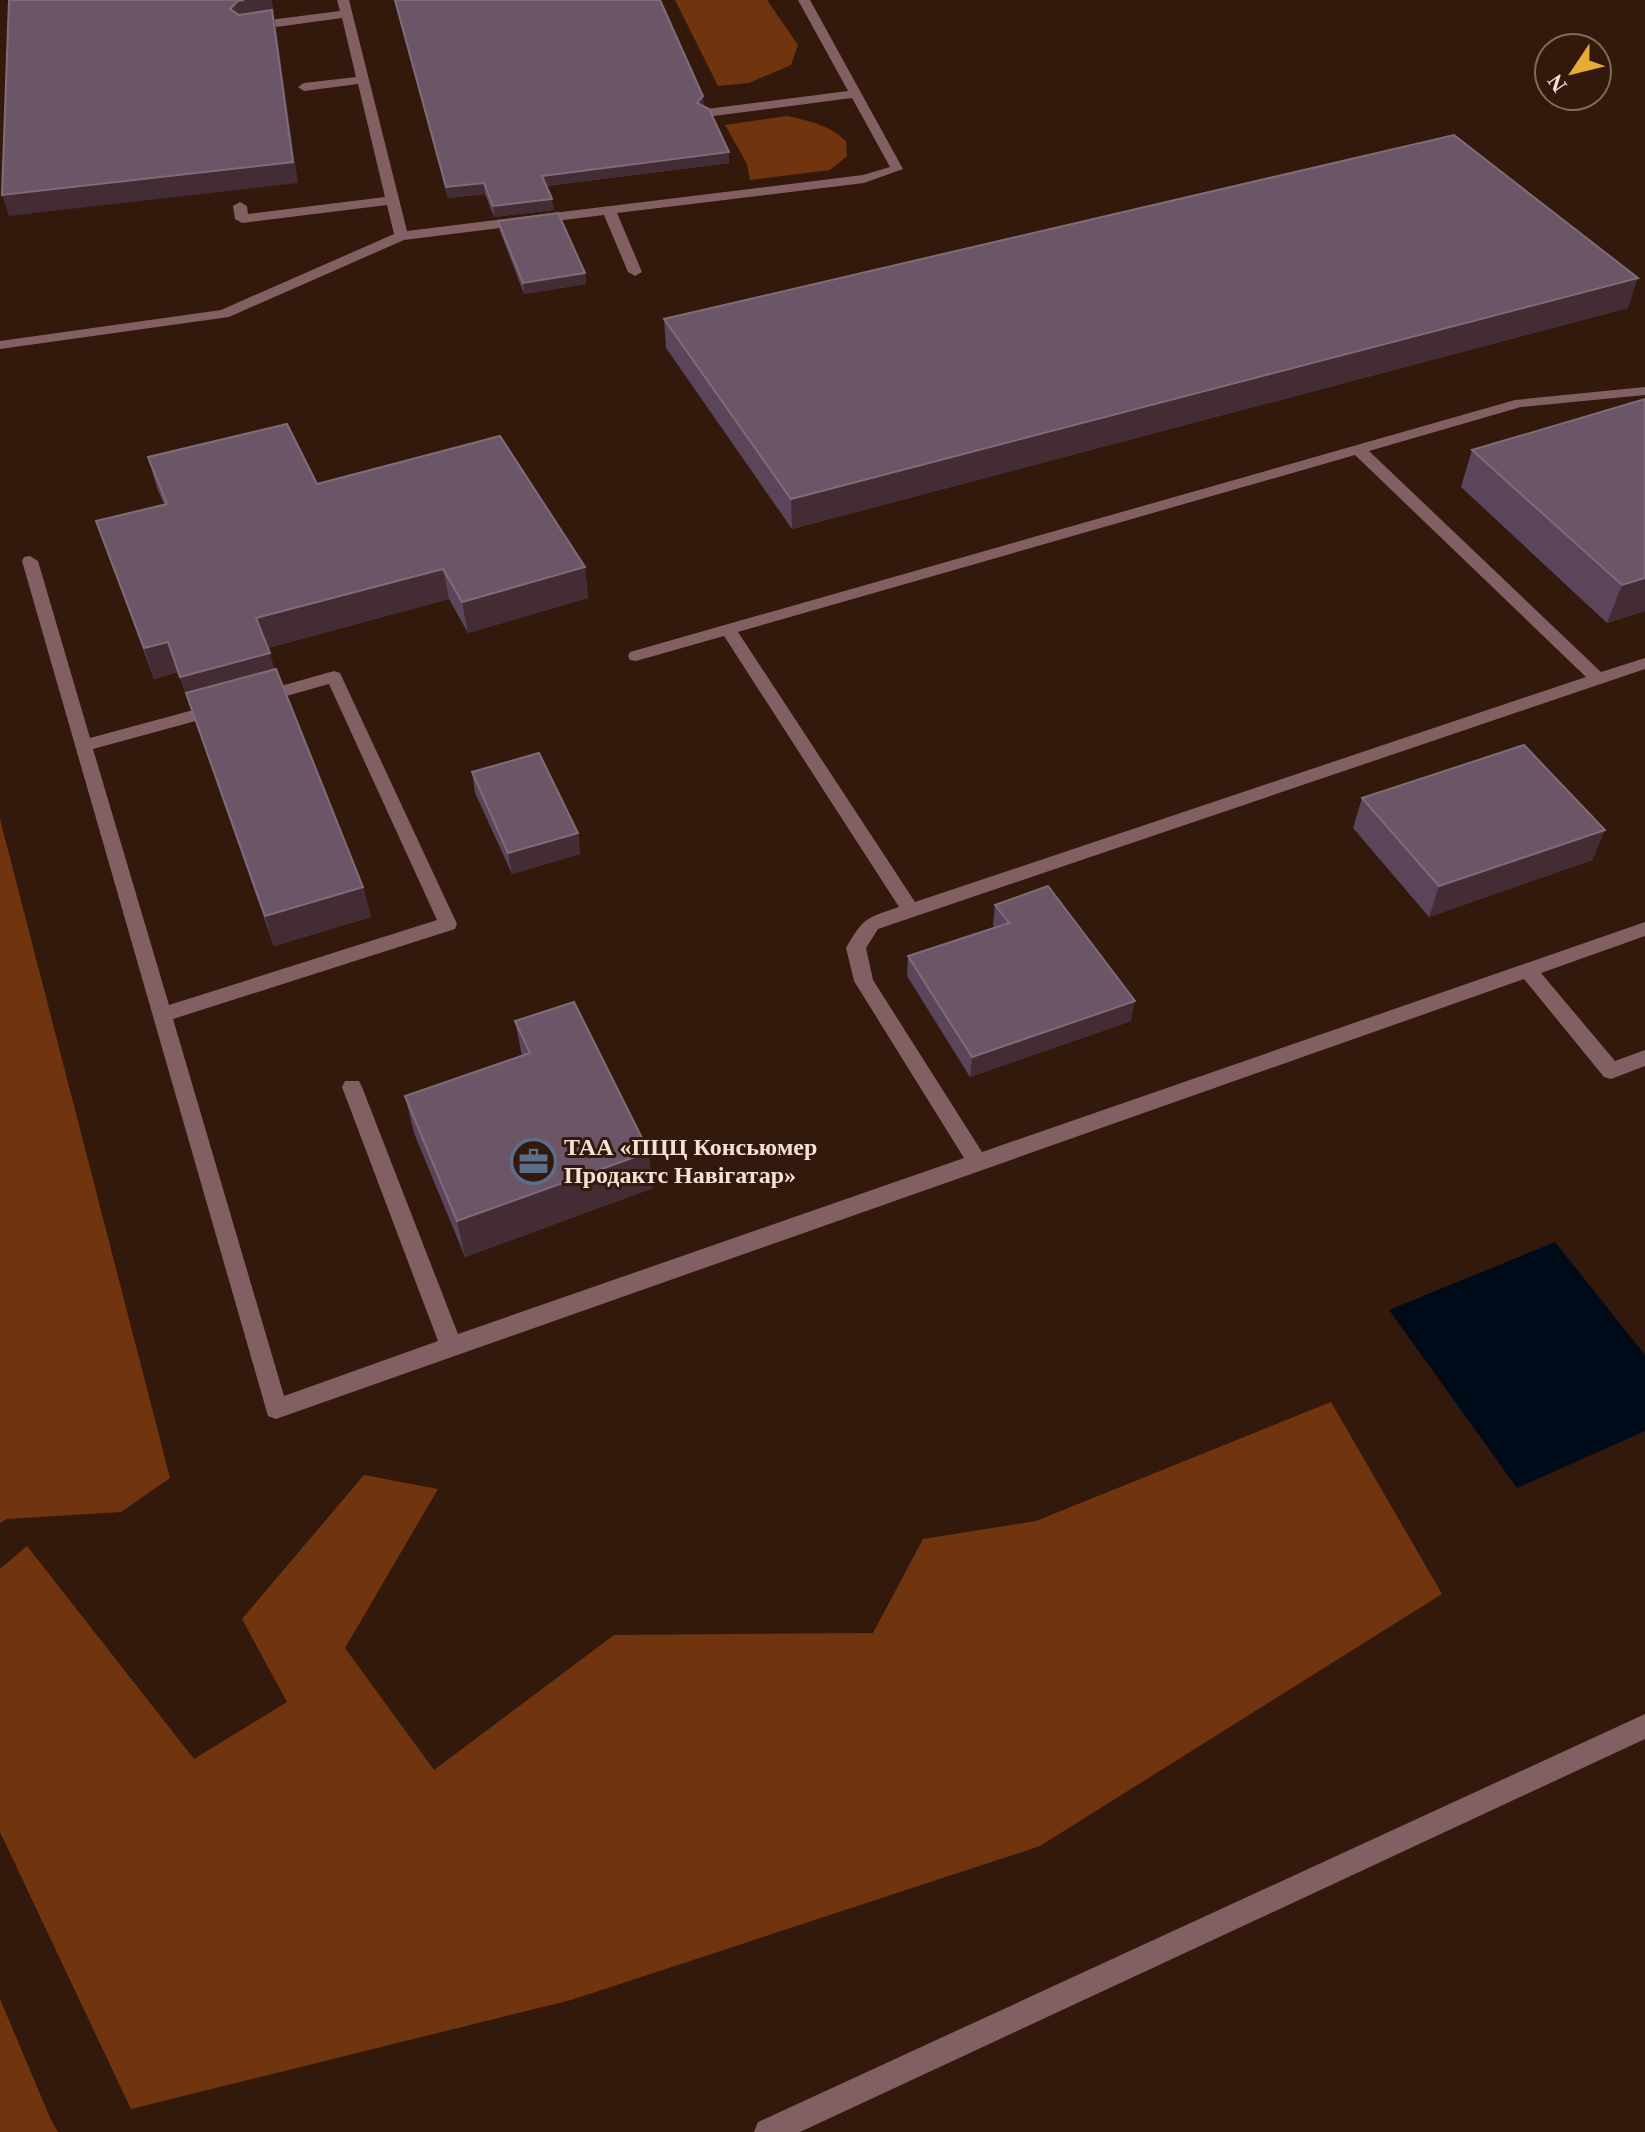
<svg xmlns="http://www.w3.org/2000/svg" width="1645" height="2132" viewBox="0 0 1645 2132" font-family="Georgia,serif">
  <rect width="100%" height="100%" fill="#33190b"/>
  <!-- green -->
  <g fill="#70350f">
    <path d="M675,0H767L798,45L791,65L749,83L718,86Z"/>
    <path d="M787,116C809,121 829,125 846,141L847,156L830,170L750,180L747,164L725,125Z"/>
    <path d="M0,819L170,1478L121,1512L7,1519L0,1523Z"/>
    <path d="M1331,1402L1442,1594L1040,1846L571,2000L131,2109L0,1832V1569L27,1546L194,1759L287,1702L242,1619L364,1475L438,1489L345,1648L434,1770L614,1635L873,1633L923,1539L1036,1521Z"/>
    <path d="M0,1999L51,2120L58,2132H0Z"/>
  </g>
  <!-- water -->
  <path fill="#000b19" d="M1555,1242L1645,1355V1431L1517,1488L1389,1310Z"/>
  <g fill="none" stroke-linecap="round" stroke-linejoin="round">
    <!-- minor -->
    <g fill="#815f62" fill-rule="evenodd">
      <path d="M337,0H349L407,231L863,175L890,167L852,98L706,117L700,113L706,109L848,91L798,0H810L903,169L864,183L617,213L642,272L635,276L628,272L604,215L404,240L229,317L0,349V341L221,310L394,234L387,205L242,223L235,219L233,206L240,202L247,206L248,214L385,197L358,84L304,91L298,87L304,83L356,77L342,18L247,31L241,27L247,23L340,11Z"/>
      <path d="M1645,387V395L1521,407L1369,451L1601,672L1645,658V669L878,929L866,948L873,980L982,1152L1645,922V936L1541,973L1615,1061L1645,1050V1066L1611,1079L1604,1077L1524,979L276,1419L268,1416L22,561L24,557L30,556L38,561L90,738L219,703L228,709L225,713L93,749L169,1005L437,920L329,684L258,704L249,698L252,694L334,671L340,673L457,924L455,929L173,1019L284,1396L438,1341L342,1087L345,1081H359L362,1087L458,1334L964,1158L854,981L846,948C864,917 866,918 899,907L724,636L636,661L630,660L628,656L630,652L1515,400ZM1355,455L1586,677L915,902L738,632Z"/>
      <path d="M1645,1714V1739L800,2132H754L758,2122Z"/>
    </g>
  </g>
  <!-- wall -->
  <g fill="#5a455a">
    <path d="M394,0H660L704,106L729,152V163L546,186L554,210L494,217L485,194L448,198Z"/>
    <path d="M498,221L585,273L586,284L524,294L500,231Z"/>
    <path d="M1628,308L792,529L666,348L664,319Z"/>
    <path d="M1645,399V611L1607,623L1461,487L1472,450Z"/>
    <path d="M148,457L317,484L585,567L588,598L468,633L449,599L268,648L274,669L363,887L371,917L274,946L178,672L154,679L96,521L164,504L157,488Z"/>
    <path d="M472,772L578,833L580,854L512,874L475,793Z"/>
    <path d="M1362,798L1605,830L1592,860L1429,917L1353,828Z"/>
    <path d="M995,905L1131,1021L970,1077L907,976L908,956L995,928L993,925Z"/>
    <path d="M515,1021L653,1188L465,1257L414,1133L405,1096L522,1056Z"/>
  </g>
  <!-- shaded-wall -->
  <g fill="#432c34">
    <path d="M244,0H272L298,183L9,216L2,195L243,20L230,9L238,1Z"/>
    <path d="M703,96L704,107L697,103Z"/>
    <path d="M729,152V163L543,186L542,176Z"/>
    <path d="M484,183L485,194L448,198L446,187Z"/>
    <path d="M552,199L554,210L494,217L493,206Z"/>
    <path d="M585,273L586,284L524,294L523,283Z"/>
    <path d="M1638,278L1628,308L792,529L791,499Z"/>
    <path d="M585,567L588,598L468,633L462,602Z"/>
    <path d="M443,569L449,599L264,649L256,618Z"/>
    <path d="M1645,578V611L1607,623L1622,585Z"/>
    <path d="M168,642L178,672L154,679L144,648Z"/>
    <path d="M270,653L278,683L190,707L180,677Z"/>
    <path d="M1605,830L1592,860L1429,917L1439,886Z"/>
    <path d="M578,833L580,854L512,874L508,853Z"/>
    <path d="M363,887L371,917L274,946L265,916Z"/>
    <path d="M1135,1001L1131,1021L970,1077L972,1057Z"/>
    <path d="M649,1152L653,1188L465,1257L457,1221Z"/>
  </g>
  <!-- building -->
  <g fill="#6a5667" stroke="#806b79" stroke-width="2">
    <path d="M9,0H244L238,1L230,9L239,15L272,10L293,162L2,195Z"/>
    <path d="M395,0H660L703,96L697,103L709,109L729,152L542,176L552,199L493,206L484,183L446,187Z"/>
    <path d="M1454,135L1638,278L791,499L664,319Z"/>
    <path d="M558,213L585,273L523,283L498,221Z"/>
    <path d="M1645,399V578L1622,585L1472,450Z"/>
    <path d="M287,424L317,484L500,436L585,567L462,602L443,569L256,618L270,653L180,677L168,642L144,648L96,521L167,504L148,457Z"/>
    <path d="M276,669L363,887L265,916L186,693Z"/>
    <path d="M1524,745L1605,830L1439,886L1362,798Z"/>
    <path d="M539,753L578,833L508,853L472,772Z"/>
    <path d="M1048,886L1135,1001L972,1057L908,956L1009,923L995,905Z"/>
    <path d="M574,1002L649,1152L457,1221L405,1096L530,1053L515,1021Z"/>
  </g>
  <!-- icons -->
  <defs>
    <symbol id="office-ring" viewBox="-11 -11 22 22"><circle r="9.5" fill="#33190b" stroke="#5c6f8a" stroke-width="1.5"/><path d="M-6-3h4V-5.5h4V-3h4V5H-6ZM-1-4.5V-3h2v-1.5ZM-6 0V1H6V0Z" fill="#5c6f8a"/></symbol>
  </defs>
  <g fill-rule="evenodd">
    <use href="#office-ring" x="508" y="1136" width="51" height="51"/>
  </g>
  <g text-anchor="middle" stroke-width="6" stroke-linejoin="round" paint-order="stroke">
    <!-- poi labels -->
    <g font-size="24" font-weight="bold" fill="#f4e1d8" stroke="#33190b" text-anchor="start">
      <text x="564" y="1155">ТАА «ПЦЦ Консьюмер<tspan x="564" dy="28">Продактс Навігатар»</tspan></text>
    </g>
  </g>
  <!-- north arrow -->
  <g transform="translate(1573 72) rotate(235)"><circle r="38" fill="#33190b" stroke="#80695d" stroke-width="2"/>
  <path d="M0-6L14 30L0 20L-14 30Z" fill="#e5ad36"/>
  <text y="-12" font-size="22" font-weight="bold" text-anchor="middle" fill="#f4e1d8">N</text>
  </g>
</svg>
